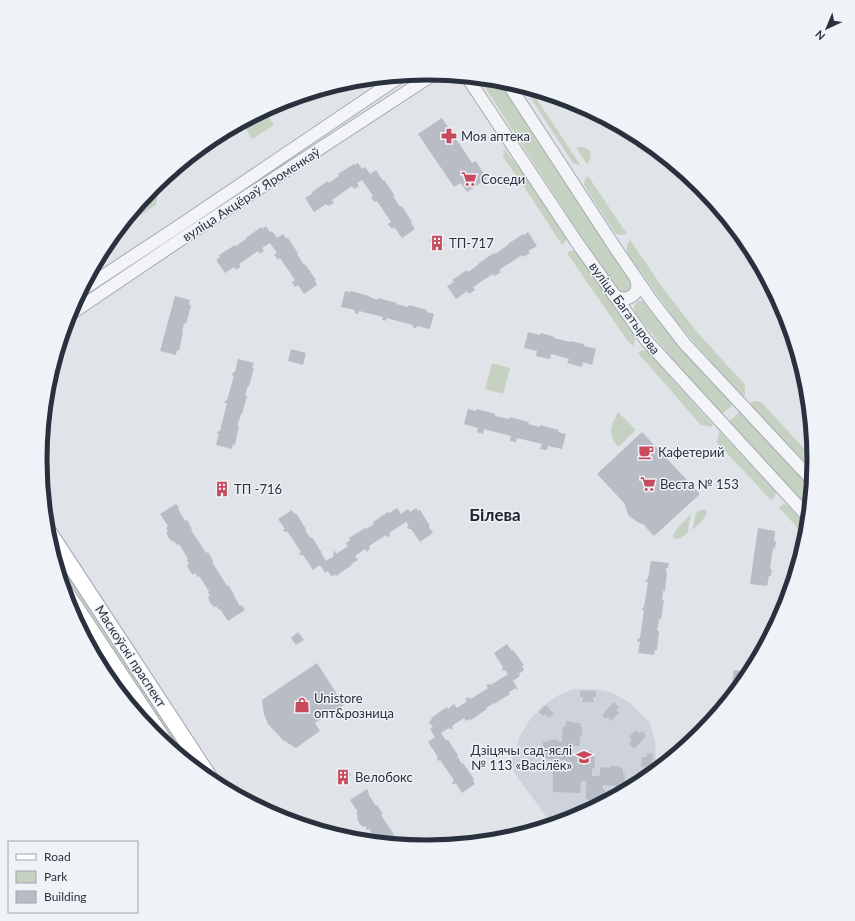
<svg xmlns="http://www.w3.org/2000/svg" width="855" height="921" viewBox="0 0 855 921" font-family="Lato,sans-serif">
  <rect width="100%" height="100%" fill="#e0e3e8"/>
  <!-- built -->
  <path fill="#ced2da" d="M573,689H594L610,692L629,702L649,722L655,740L656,762L655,773L643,783L576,819L558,824L546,816L515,774L511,762L514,753L520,736L529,721L542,707L557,696Z"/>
  <!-- green -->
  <g fill="#c5d2c1">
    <path d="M479,78L498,80L588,218L629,279C634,289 627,298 617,289L575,227Z"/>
    <path d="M523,86L530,89L581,166L573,163Z"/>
    <path d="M265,110L274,125L252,139L242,123Z"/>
    <path d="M580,147C591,147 594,156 587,164L576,148Z"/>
    <path d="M504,149L526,176L567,236L565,242L562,245L525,188L503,157Z"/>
    <path d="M588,176L627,234L620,235L615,233L584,185L585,179Z"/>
    <path d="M159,182L156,205L141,215L131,214L154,186Z"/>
    <path d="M630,240L665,291L697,332L745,385V395L744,396L721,373L679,325L627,253C626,247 627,244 630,240Z"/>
    <path d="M570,251H574L577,252L634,334L635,340L633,346L627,340L567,253Z"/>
    <path d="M639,301H643L647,304L734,404L722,414L677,364L635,313C633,307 634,305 639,301Z"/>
    <path d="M642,350L647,351L713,425L711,427L701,425L638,353Z"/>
    <path d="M492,363L510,368L503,394L485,389Z"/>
    <path d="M753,401L761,402L811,456L806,460H803L750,404Z"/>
    <path d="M740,411L812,489L810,509L729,422Z"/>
    <path d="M618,412L636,430L618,447C607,432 611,427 618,412Z"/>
    <path d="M719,431L774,490L776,493L775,496L771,500L717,443Z"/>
    <path d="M784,504L787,505L808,528L807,539L779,507Z"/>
    <path d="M701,510H707C706,519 698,525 692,530L696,513Z"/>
    <path d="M691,514L687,534L680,538L675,539L673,536C677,527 684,521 691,514Z"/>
    <path d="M50,543L201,773L186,761L55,559Z"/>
  </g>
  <!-- building -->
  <g fill="#b7bcc5">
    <path d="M589,109L599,115L595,118Z"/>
    <path d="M442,118L472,163L476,161L487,179L467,192L461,183L454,187L418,134Z"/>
    <path d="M223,132L222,140L212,139V138Z"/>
    <path d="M358,163L362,169L365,167L370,174L376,170L383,181L384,180L395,196H393L400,207L402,206L412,222L411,223L415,229L402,238L394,227L392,229L388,224L391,222L377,201L374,202L371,197L373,196L362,180L357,183L359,186L356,188L354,189L352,186L332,200L334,203L328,206L326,204L314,212L305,198L313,193L312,192L328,181L329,183L339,176L338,174L354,164L355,165Z"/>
    <path d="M266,226L270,232L272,231L277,238L283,234L286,238H288L298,253L297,254L304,265L305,264L316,280L315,281L317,285L304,294L298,285L295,287L292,282L295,280L280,258L278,260L276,257L274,255L277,253L270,243L262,248L264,251L260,254L258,251L239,264L241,266L236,270L234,267L225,273L216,260L220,257L219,255L235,245L236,246L246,239V238L261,227L262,229Z"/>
    <path d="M528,232L537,246L528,251L530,253L523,257L522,255L499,270L501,272L495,276L493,274L473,287L475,290L469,294L467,291L456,299L447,286L454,282L452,280L467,270L468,272L479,264V263L494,253L495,254L508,245V244L523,234L524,235Z"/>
    <path d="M438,235L445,245L436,251L429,240Z"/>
    <path d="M345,291L350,292L351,291L369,296V297L378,300V298L397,303L396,304L408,307L409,305L427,310V312L434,314L430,329L417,326L416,328H414L413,327V325L386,318V321L384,320H382L383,317L359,311L358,314L355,313V310L341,307Z"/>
    <path d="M175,296L190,300L189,305H191L186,324L184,323L182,332L183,333L179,351L177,350L176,355L160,351Z"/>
    <path d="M528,332L540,335L541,333L555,337L554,338L570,342V341L584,344V346L596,349L592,365L583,362L582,367L567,363L569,359L551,354L550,359L536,356L537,351L524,348Z"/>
    <path d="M291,349L306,353L303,365L288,361Z"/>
    <path d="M238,359L254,363L252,368H254L249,386H248L245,395L247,396L242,414H241L237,426H239L235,445L233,444L232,449L216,445L219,434L217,433V432L220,431L227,403H224L225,401H226V400H227L234,376L231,375L232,374H233V372H235Z"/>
    <path d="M468,409L476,411L477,409L495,414V416L509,419L510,417L529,422L528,424L540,427V425L559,430L558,432L566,434L562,449L548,446L547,450L540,449L542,444L517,438L516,442L510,441L511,436L484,429L483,434L477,432L478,428L464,424Z"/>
    <path d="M642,432L700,494L654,536L643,524L639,523L629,516L626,509L625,504L597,474Z"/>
    <path d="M223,481L229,491L222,496L215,486Z"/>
    <path d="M176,504L179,508L178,509L185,521L187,520L192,529L191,530L206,553L208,552L213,561L212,562L227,586L228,585L234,594H233L240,606L242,605L245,610L228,621L220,609L219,610L216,606L214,607L210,603L208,597L210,596L208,592L209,591L199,576L198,577L195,573L193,575L189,570L187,565L189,564L187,560L188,559L179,544L177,545L174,541L173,542L167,536H168L166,532L168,531L166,528L168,526L160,514Z"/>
    <path d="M397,508L401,514L408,509L410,512L416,508L418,511L420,510L430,526L429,527L433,533L420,542L411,529H409L407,528V527L409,526L406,522L389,533L390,535L387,538L386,535L369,546L370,548L367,552L365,549L355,556L358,560L351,564L352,565L336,576L335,574L332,577L328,571L325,573L320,565L313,570L303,555H300L299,554L301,552L287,531L286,532L283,531V530L285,529L278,519L292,510L294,514L296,513L306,529L305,530L310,538L312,537L322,553H321L326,561L334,556L333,554L334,553L333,552L335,551L336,554L348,546L346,543L350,540L349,538L365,528L366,529L374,524L373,522L388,512L389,513Z"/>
    <path d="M758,528L775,531L774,541H776L775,549L773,548L770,569H772L771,576H769L767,586L750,584Z"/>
    <path d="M651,561L669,563L668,568H666V572H667L665,591H663L662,600H664L661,619H659L657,631H659L657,650H655L654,655L638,653L640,642L637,641L638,639L640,638L644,610H642V609L643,608V607H644L648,582H645V581L647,580V578L648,579Z"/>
    <path d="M298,632L304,640L296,645L291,638Z"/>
    <path d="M507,644L512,651L513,650L524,665L522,666L524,670L519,674L520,676L513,681L518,689L517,690L516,688L509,692L510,694L494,704V703L486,708L487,709L471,720L470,719L466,721L464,718L452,726L453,729H450L449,728L441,733L446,740H448L458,755L457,756L462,764L463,763L474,779L473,780L475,784L462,793L456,783L454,785L452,783L454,780L440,760L438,761L437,759L438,757L428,742L435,737L430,729L433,727L429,722L432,719L431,718L447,707L448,709L454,704L457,708L467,701L465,699L467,697V699L469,697L471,699L488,688L486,685L490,684L491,685L508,674L505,670L503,671L502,670L503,667L494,653Z"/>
    <path d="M317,663L344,705L315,723L320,731L296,748L283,740L268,724L264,714L262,700Z"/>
    <path d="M734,670L747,672L746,681L737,691L731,690Z"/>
    <path d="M580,691H596V697H593V702H583V697H580Z"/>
    <path d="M614,702L619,707L616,710L619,713L611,721L608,717L606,719L602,715Z"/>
    <path d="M546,705L554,714L549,718L545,714L543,716L539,712Z"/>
    <path d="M566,721L574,722V723H580V726L582,727V736L580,737V745L578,746H571V754H577L581,751H591L595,756V766L592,770V776H600V769L602,767L609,768L610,766H619L620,768H623V774H625L624,783L620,782V784L618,786L603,785V789L605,790V799L603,800L602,804H595V800H587L586,798V781H581L580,793L553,792V765H566V760L547,759L545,757L546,750H543V741L548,742L549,740H558L559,742H562L563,727L566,725Z"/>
    <path d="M636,730L640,733L642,731L646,736L634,749L629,744L632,740L629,737Z"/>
    <path d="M647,753L653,754L652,772H646V767H641L642,757H647Z"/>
    <path d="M348,770L351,775L339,783L336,778Z"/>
    <path d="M367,789L369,794H368L376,806L377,805L383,814L381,815L396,838L398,837L403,846L378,843L369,829L367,830L365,826L363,827L359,823L357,818L358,816L356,813L358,812L350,800Z"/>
  </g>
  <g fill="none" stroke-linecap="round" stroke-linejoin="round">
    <defs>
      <g id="tertiary">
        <path d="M467,77L576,241L646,340L809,518"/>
        <path d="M507,82L614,246L651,300L685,344L813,481"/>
        <path d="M82,290L179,226L401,76"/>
        <path d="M613,294C626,305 642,294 636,279"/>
        <path d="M69,315L186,236L434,74"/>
      </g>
      <g id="primary">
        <path d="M47,529L214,784"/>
        <path d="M63,588L167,745"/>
      </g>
    </defs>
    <!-- tertiary casing -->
    <use href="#tertiary" stroke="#a5aab2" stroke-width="14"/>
    <!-- primary casing -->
    <use href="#primary" stroke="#a0a7b3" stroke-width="17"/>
    <!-- tertiary -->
    <use href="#tertiary" stroke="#f2f4f7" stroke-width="12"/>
    <!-- primary -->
    <use href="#primary" stroke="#fff" stroke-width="15"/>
  </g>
  <!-- icons -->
  <defs>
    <symbol id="pharmacy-bare" viewBox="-9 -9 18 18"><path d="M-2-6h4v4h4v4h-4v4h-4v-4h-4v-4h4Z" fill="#c74b5d" stroke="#eff2f6" stroke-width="2.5" paint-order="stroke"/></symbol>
    <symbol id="supermarket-bare" viewBox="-9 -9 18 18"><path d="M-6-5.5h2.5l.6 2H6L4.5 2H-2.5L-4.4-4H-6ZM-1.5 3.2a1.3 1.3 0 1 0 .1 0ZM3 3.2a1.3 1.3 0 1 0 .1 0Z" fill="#c74b5d" stroke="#eff2f6" stroke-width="2.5" paint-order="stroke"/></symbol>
    <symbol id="building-bare" viewBox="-9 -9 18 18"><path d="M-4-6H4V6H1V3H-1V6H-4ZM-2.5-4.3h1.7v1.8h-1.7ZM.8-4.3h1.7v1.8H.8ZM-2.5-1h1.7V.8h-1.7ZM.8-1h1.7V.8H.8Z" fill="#c74b5d" stroke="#eff2f6" stroke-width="2.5" paint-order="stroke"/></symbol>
    <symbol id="cafe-bare" viewBox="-9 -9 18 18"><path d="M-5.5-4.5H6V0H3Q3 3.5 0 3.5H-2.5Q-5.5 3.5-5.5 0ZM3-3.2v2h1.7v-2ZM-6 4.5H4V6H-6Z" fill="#c74b5d" stroke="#eff2f6" stroke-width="2.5" paint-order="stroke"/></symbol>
    <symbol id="shop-bare" viewBox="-9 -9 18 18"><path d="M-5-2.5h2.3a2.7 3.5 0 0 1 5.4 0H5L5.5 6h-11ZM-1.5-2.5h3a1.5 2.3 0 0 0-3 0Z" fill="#c74b5d" stroke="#eff2f6" stroke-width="2.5" paint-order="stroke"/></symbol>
    <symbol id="school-bare" viewBox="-9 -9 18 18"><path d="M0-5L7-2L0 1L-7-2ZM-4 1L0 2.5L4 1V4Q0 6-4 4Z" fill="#c74b5d" stroke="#eff2f6" stroke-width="2.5" paint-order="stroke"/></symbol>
  </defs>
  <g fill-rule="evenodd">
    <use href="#pharmacy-bare" x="438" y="125" width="22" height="22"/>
    <use href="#supermarket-bare" x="458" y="168" width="22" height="22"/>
    <use href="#building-bare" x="426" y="232" width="22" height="22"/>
    <use href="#cafe-bare" x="635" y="441" width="22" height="22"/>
    <use href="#supermarket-bare" x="637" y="473" width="22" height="22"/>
    <use href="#building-bare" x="211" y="478" width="22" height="22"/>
    <use href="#shop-bare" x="291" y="694" width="22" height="22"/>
    <use href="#school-bare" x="573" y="746" width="22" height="22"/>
    <use href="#building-bare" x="332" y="766" width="22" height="22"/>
  </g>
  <g text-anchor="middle" stroke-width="3" stroke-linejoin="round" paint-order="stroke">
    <!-- poi labels -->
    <g font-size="13" fill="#29313f" stroke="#eff2f6" text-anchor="start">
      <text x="461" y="141">Моя аптека</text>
      <text x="481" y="184">Соседи</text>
      <text x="449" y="248">ТП-717</text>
      <text x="658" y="457">Кафетерий</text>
      <text x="660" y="489">Веста № 153</text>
      <text x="234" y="494">ТП -716</text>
      <text x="314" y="703">Unistore<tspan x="314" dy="15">опт&amp;розница</tspan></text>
      <text x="572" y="755" text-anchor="end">Дзіцячы сад-яслі<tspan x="572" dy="15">№ 113 «Васілёк»</tspan></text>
      <text x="355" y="782">Велобокс</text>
    </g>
    <!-- street labels -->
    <g font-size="13" fill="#29313f" stroke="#eff2f6">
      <text transform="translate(251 194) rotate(-33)" y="5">вуліца Акцёраў Яроменкаў</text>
      <text transform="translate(625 308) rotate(54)" y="5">вуліца Багатырова</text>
      <text transform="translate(131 656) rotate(57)" y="5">Маскоўскі праспект</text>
    </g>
    <!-- district labels -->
    <g font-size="17" font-weight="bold" fill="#1c222f" stroke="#eff2f6">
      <text x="495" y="521">Білева</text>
    </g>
  </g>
  <!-- crop -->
  <path d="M0 0H855V921H0ZM47 460a380 380 0 1 1 760 0a380 380 0 1 1-760 0Z" fill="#eff2f6" fill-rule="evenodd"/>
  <path fill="none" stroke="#29313f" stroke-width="5" d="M47 460a380 380 0 1 1 760 0a380 380 0 1 1-760 0Z"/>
  <!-- legend -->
  <rect x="8" y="841" width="130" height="72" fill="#eff2f6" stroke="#a0a5ad"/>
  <rect x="16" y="854" width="20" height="6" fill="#ffffff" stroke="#a0a5ad"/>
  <text x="44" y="861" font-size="12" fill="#29313f">Road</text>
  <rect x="16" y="871" width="20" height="12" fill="#c5d2c1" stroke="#a0a5ad"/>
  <text x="44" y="881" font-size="12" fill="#29313f">Park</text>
  <rect x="16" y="891" width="20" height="12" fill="#b7bcc5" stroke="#a0a5ad"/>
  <text x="44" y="901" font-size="12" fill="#29313f">Building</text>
  <!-- north arrow -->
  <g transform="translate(827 28) rotate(224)" stroke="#eff2f6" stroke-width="3" paint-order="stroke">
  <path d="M0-3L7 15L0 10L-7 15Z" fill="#29313f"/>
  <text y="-6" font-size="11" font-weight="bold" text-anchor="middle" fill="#29313f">N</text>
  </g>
</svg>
